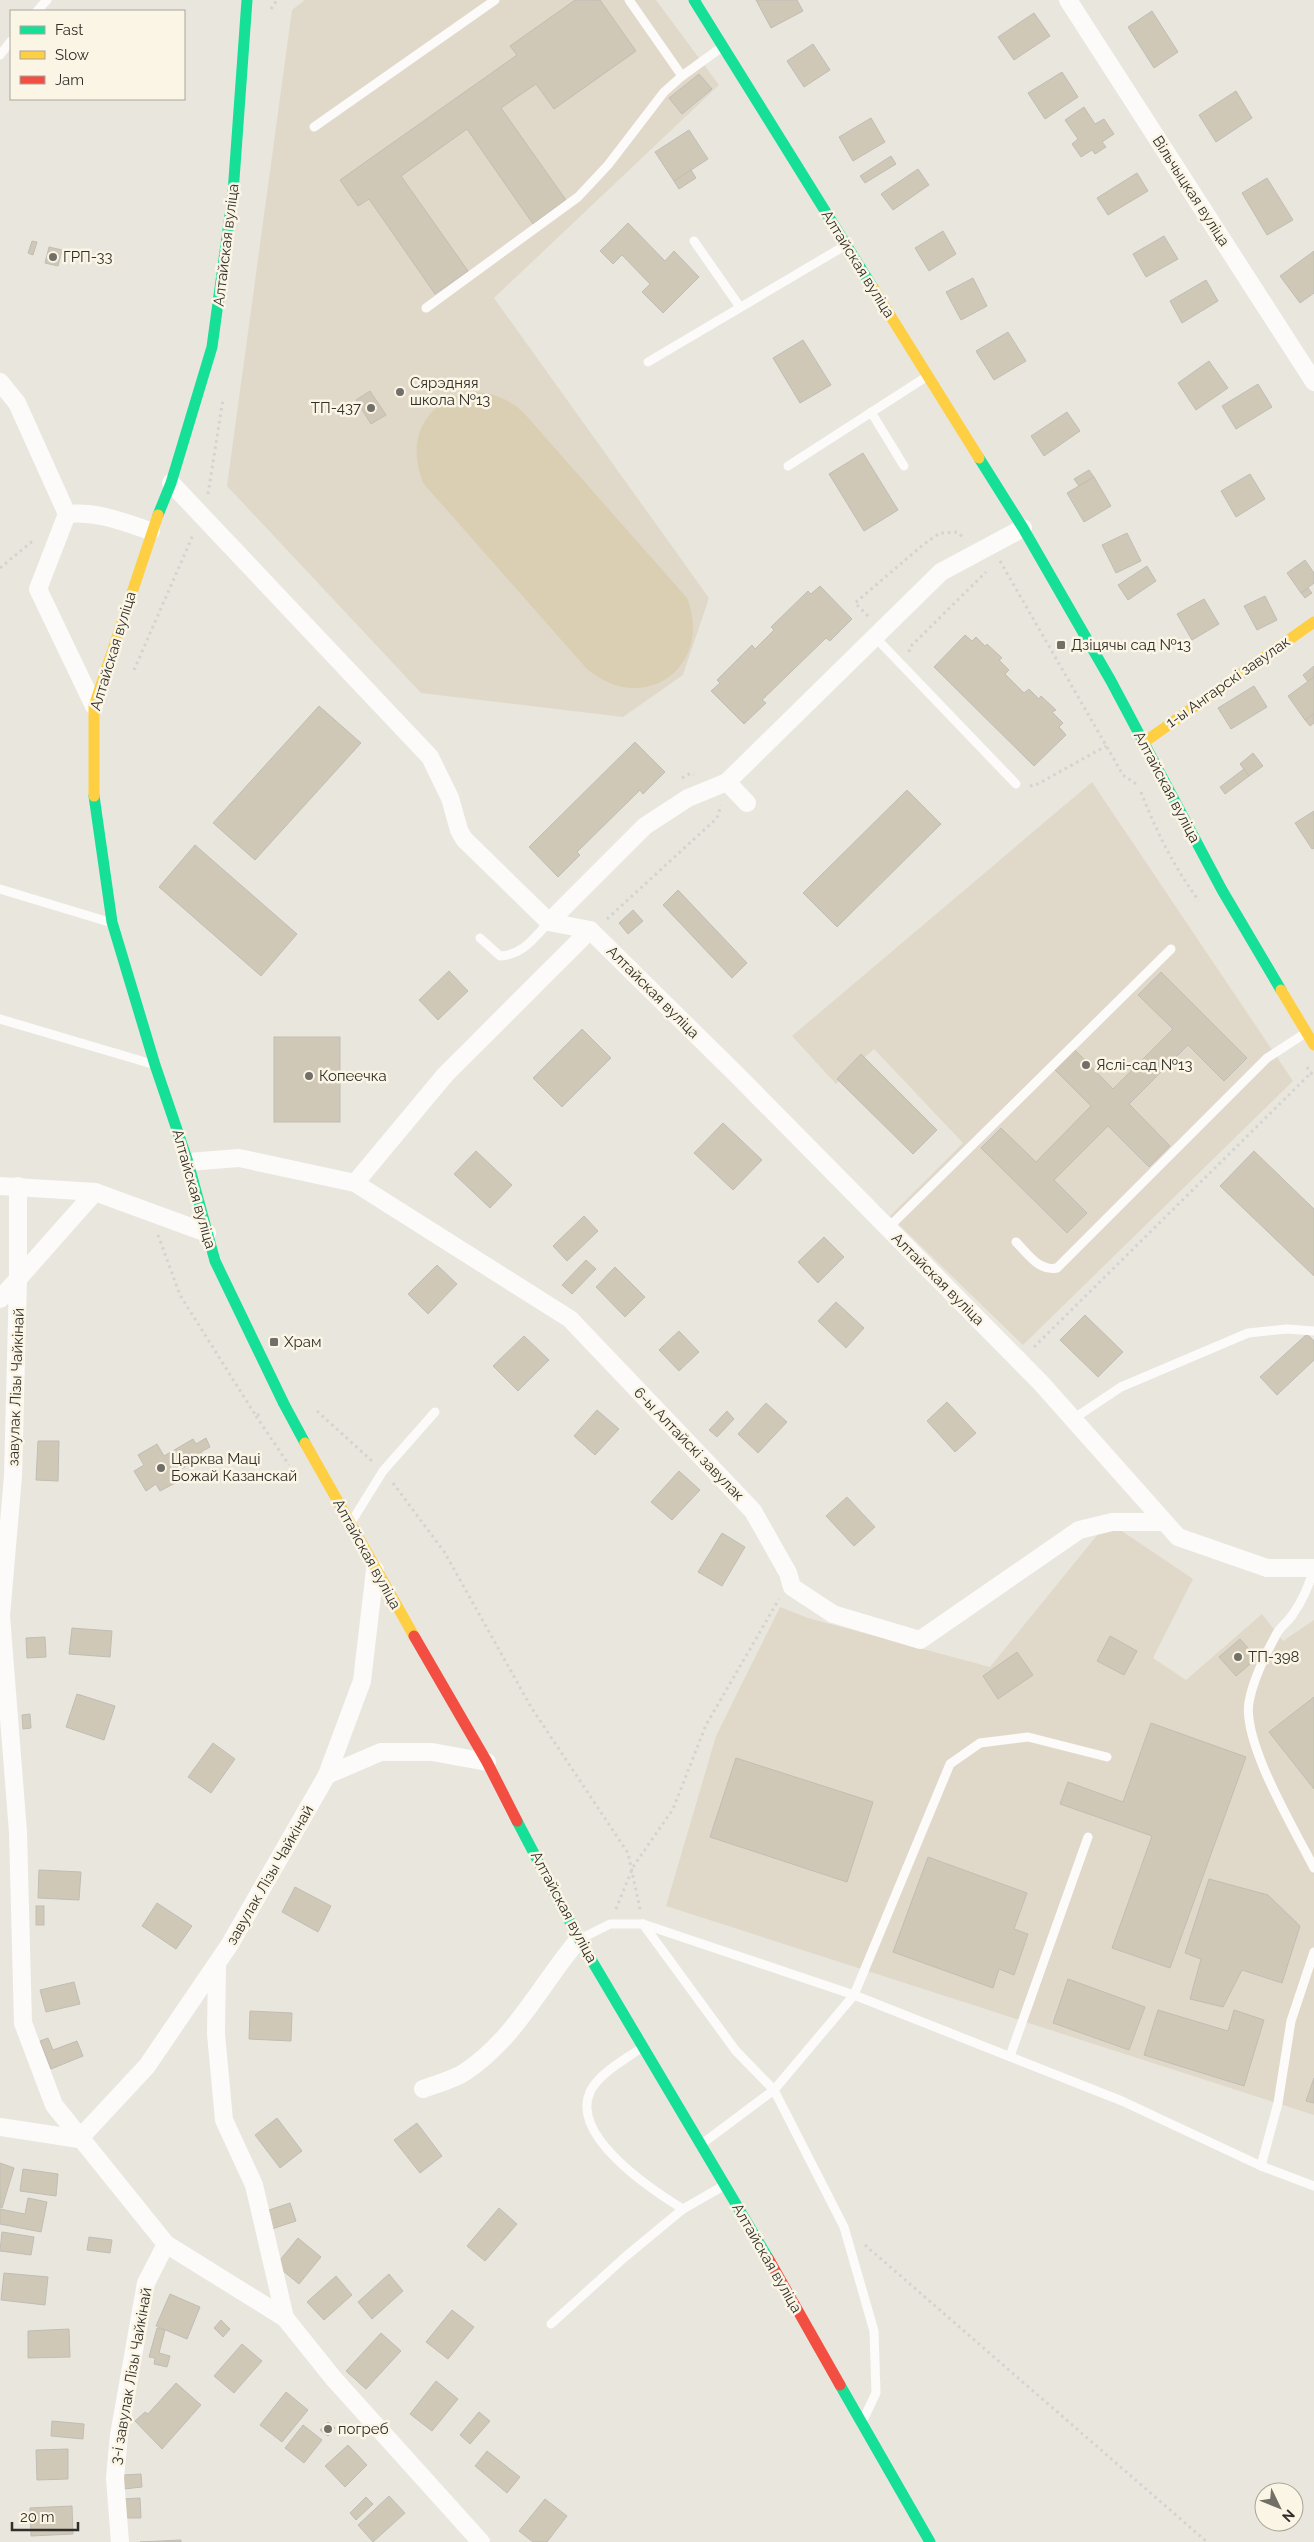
<svg xmlns="http://www.w3.org/2000/svg" width="1314" height="2542" viewBox="0 0 1314 2542" font-family="Raleway,sans-serif">
  <rect width="100%" height="100%" fill="#e9e6de"/>
  <!-- built -->
  <g fill="#e0d9ca">
    <path d="M305,0H656L719,85L494,298L709,598L683,675L623,717L421,693L227,486L292,10Z"/>
    <path d="M1092,782L1293,1081L1023,1345L890,1216L963,1143L874,1049L836,1084L792,1036Z"/>
    <path d="M1116,1527L1193,1579L1153,1658L1186,1680L1262,1614L1283,1641L1314,1620V2115L666,1906L716,1736L780,1607L808,1618L990,1667L1098,1534Z"/>
  </g>
  <!-- green -->
  <path fill="#daceb3" d="M469,392C491,392 506,397 523,412L687,598C714,667 643,717 587,669L423,483C406,439 423,404 469,392Z"/>
  <!-- building -->
  <g fill="#d0c8b6" stroke="#c0bdb6">
    <path d="M575,0H600L636,51L554,109L536,84L501,108L566,200L533,224L467,129L401,176L468,271L435,294L369,199L358,206L340,180L517,55L510,46Z"/>
    <path d="M756,0H797L803,11L771,28Z"/>
    <path d="M1152,11L1178,52L1154,68L1128,27Z"/>
    <path d="M1034,13L1050,36L1014,60L998,37Z"/>
    <path d="M813,44L830,70L804,87L787,61Z"/>
    <path d="M1062,72L1078,97L1045,119L1028,93Z"/>
    <path d="M699,74L712,89L682,114L669,98Z"/>
    <path d="M1236,91L1252,118L1216,142L1199,115Z"/>
    <path d="M1084,107L1095,124L1104,119L1114,134L1102,142L1106,147L1095,154L1092,150L1081,157L1072,144L1078,139L1065,120Z"/>
    <path d="M871,118L885,142L853,161L839,137Z"/>
    <path d="M689,130L708,159L674,181L655,152Z"/>
    <path d="M891,156L896,164L865,183L860,176Z"/>
    <path d="M918,169L929,185L893,210L881,194Z"/>
    <path d="M691,170L696,178L679,189L674,181Z"/>
    <path d="M1137,173L1148,191L1108,215L1097,198Z"/>
    <path d="M1267,178L1293,220L1267,235L1242,193Z"/>
    <path d="M628,223L665,261L674,251L699,277L663,313L642,292L650,284L622,255L613,264L600,251Z"/>
    <path d="M943,231L956,254L929,271L915,248Z"/>
    <path d="M1164,236L1178,259L1146,277L1133,254Z"/>
    <path d="M32,241L37,242L33,255L28,253Z"/>
    <path d="M49,247L62,250L58,266L45,263Z"/>
    <path d="M1314,251V293L1300,303L1280,276Z"/>
    <path d="M973,278L987,306L961,320L946,292Z"/>
    <path d="M1206,280L1218,301L1182,323L1170,301Z"/>
    <path d="M1008,332L1026,361L994,380L976,351Z"/>
    <path d="M803,340L831,385L800,403L773,358Z"/>
    <path d="M1209,361L1228,388L1196,410L1178,383Z"/>
    <path d="M1258,384L1272,407L1236,429L1222,406Z"/>
    <path d="M370,391L386,415L371,424L356,400Z"/>
    <path d="M1067,412L1080,431L1044,456L1031,436Z"/>
    <path d="M863,453L898,510L864,531L829,474Z"/>
    <path d="M1089,470L1094,477L1079,486L1074,479Z"/>
    <path d="M1250,474L1265,499L1236,517L1221,491Z"/>
    <path d="M1094,477L1111,506L1084,522L1067,493Z"/>
    <path d="M1127,533L1141,561L1116,573L1102,545Z"/>
    <path d="M1305,560L1314,573V583L1301,593L1287,573Z"/>
    <path d="M1147,566L1156,581L1128,600L1118,585Z"/>
    <path d="M820,586L852,619L830,641L826,638L762,700L766,703L744,724L711,691L720,683L717,680L752,645L755,649L774,630L771,627L808,591L811,594Z"/>
    <path d="M1308,588L1312,593L1305,598L1301,593Z"/>
    <path d="M1265,596L1277,620L1257,630L1244,606Z"/>
    <path d="M1204,599L1219,624L1192,640L1177,614Z"/>
    <path d="M965,635L972,641L976,637L985,646L987,644L1002,658L999,660L1009,670L1005,674L1024,693L1029,689L1039,699L1041,696L1056,710L1052,712L1063,723L1059,727L1066,735L1034,766L934,667Z"/>
    <path d="M1314,666V677L1308,682L1303,675Z"/>
    <path d="M1314,677V714L1305,720L1288,696Z"/>
    <path d="M1254,686L1267,707L1231,729L1218,708Z"/>
    <path d="M319,706L361,743L255,860L213,823Z"/>
    <path d="M1314,714V723L1310,726L1305,720Z"/>
    <path d="M635,742L665,772L643,794L640,790L577,852L580,855L558,877L529,847Z"/>
    <path d="M1253,753L1263,766L1249,776L1240,764Z"/>
    <path d="M1244,769L1249,776L1225,794L1220,787Z"/>
    <path d="M907,790L941,824L837,927L803,893Z"/>
    <path d="M1314,811V848L1312,849L1295,823Z"/>
    <path d="M195,845L297,934L261,976L159,887Z"/>
    <path d="M678,890L747,963L732,978L663,905Z"/>
    <path d="M633,910L643,921L628,934L619,923Z"/>
    <path d="M449,971L468,991L438,1020L419,1000Z"/>
    <path d="M1161,972L1247,1058L1224,1081L1188,1045L1129,1104L1170,1146L1149,1167L1108,1126L1054,1180L1087,1213L1067,1233L981,1148L1001,1128L1036,1162L1091,1106L1053,1068L1073,1048L1113,1089L1173,1029L1138,995Z"/>
    <path d="M582,1029L611,1058L562,1107L533,1078Z"/>
    <rect x="274" y="1037" width="66" height="85"/>
    <path d="M861,1054L937,1130L913,1154L837,1079Z"/>
    <path d="M723,1123L762,1160L733,1190L694,1153Z"/>
    <path d="M476,1151L512,1185L490,1208L454,1174Z"/>
    <path d="M1254,1151L1314,1209V1276L1220,1186Z"/>
    <path d="M584,1216L598,1231L567,1261L553,1246Z"/>
    <path d="M824,1237L844,1257L818,1283L798,1262Z"/>
    <path d="M586,1260L596,1269L572,1294L562,1285Z"/>
    <path d="M437,1265L457,1284L428,1314L408,1294Z"/>
    <path d="M615,1267L645,1297L625,1317L596,1287Z"/>
    <path d="M836,1302L864,1328L846,1348L818,1321Z"/>
    <path d="M1085,1315L1123,1352L1098,1377L1060,1340Z"/>
    <path d="M679,1331L699,1352L679,1371L659,1350Z"/>
    <path d="M1307,1334L1314,1341V1360L1277,1395L1260,1377Z"/>
    <path d="M524,1336L549,1360L518,1391L493,1366Z"/>
    <path d="M947,1402L976,1433L955,1452L927,1421Z"/>
    <path d="M766,1403L787,1422L758,1453L738,1434Z"/>
    <path d="M597,1410L619,1429L595,1455L574,1436Z"/>
    <path d="M727,1411L734,1419L717,1437L709,1430Z"/>
    <path d="M206,1438L210,1447L201,1452L203,1456L173,1474L177,1482L160,1491L156,1484L146,1491L134,1471L144,1465L138,1455L157,1444L164,1456L193,1439L196,1444Z"/>
    <path d="M38,1441H59L58,1481L36,1480Z"/>
    <path d="M679,1471L700,1490L672,1520L651,1502Z"/>
    <path d="M847,1497L875,1527L854,1546L826,1516Z"/>
    <path d="M722,1533L745,1547L722,1586L698,1572Z"/>
    <path d="M72,1628L112,1631L110,1657L69,1654Z"/>
    <path d="M1110,1636L1137,1651L1124,1675L1097,1661Z"/>
    <path d="M45,1637L46,1657L27,1658L26,1638Z"/>
    <path d="M1240,1639L1257,1658L1236,1676L1219,1657Z"/>
    <path d="M1017,1652L1033,1675L998,1699L983,1676Z"/>
    <path d="M77,1694L115,1706L104,1740L66,1727Z"/>
    <path d="M1314,1697V1789L1269,1732Z"/>
    <path d="M30,1714L31,1728L23,1729L22,1715Z"/>
    <path d="M1151,1723L1246,1757L1170,1968L1112,1948L1152,1836L1060,1804L1068,1782L1123,1802Z"/>
    <path d="M213,1743L235,1759L211,1793L188,1777Z"/>
    <path d="M736,1758L873,1802L847,1882L710,1837Z"/>
    <path d="M928,1857L1027,1893L1014,1929L1028,1934L1014,1975L999,1969L993,1988L893,1952Z"/>
    <path d="M39,1870L81,1872L79,1900L38,1898Z"/>
    <path d="M1209,1879L1268,1895L1300,1926L1282,1983L1242,1970L1223,2007L1190,1999L1201,1959L1185,1953Z"/>
    <path d="M295,1887L331,1906L318,1932L282,1912Z"/>
    <path d="M157,1903L192,1926L176,1949L142,1926Z"/>
    <rect x="36" y="1906" width="8" height="19"/>
    <path d="M1068,1979L1145,2007L1129,2050L1053,2023Z"/>
    <path d="M74,1982L80,2004L46,2012L40,1990Z"/>
    <path d="M1158,2010L1228,2031L1234,2010L1264,2020L1244,2086L1144,2055Z"/>
    <path d="M250,2011L292,2013L291,2041L249,2039Z"/>
    <path d="M48,2038L53,2050L77,2041L83,2056L51,2069L40,2041Z"/>
    <path d="M1314,2078V2103L1306,2101Z"/>
    <path d="M277,2118L302,2151L280,2168L255,2135Z"/>
    <path d="M417,2123L442,2156L420,2173L394,2140Z"/>
    <path d="M0,2163L14,2168L2,2208L0,2207Z"/>
    <path d="M23,2169L58,2174L56,2196L20,2191Z"/>
    <path d="M28,2198L47,2202L41,2232L0,2224V2209L25,2214Z"/>
    <path d="M290,2203L296,2221L269,2230L263,2212Z"/>
    <path d="M499,2208L517,2224L485,2261L467,2246Z"/>
    <path d="M2,2232L34,2237L31,2255L0,2251Z"/>
    <path d="M89,2237L112,2240L110,2253L87,2250Z"/>
    <path d="M298,2238L321,2257L299,2284L276,2265Z"/>
    <path d="M4,2273L48,2277L45,2305L1,2300Z"/>
    <path d="M389,2274L403,2291L372,2319L358,2302Z"/>
    <path d="M336,2276L352,2295L324,2320L307,2302Z"/>
    <path d="M170,2294L200,2307L187,2339L156,2326Z"/>
    <path d="M452,2310L474,2327L448,2359L426,2342Z"/>
    <path d="M221,2320L230,2329L223,2337L214,2328Z"/>
    <path d="M157,2328L165,2330L159,2353L170,2356L167,2367L154,2364L155,2358L149,2357Z"/>
    <path d="M69,2329L70,2357L28,2358V2331Z"/>
    <path d="M381,2333L401,2351L366,2389L346,2371Z"/>
    <path d="M242,2344L262,2361L234,2393L214,2376Z"/>
    <path d="M436,2381L458,2399L432,2431L410,2414Z"/>
    <path d="M176,2383L201,2405L162,2449L135,2421L145,2412L148,2414Z"/>
    <path d="M286,2392L308,2410L282,2442L260,2425Z"/>
    <path d="M479,2412L490,2421L470,2444L460,2435Z"/>
    <path d="M52,2421L84,2424L83,2439L51,2436Z"/>
    <path d="M328,2422L335,2428L328,2436L320,2430Z"/>
    <path d="M303,2425L322,2440L304,2463L285,2448Z"/>
    <path d="M348,2445L367,2465L345,2487L325,2466Z"/>
    <path d="M68,2449V2479L37,2480L36,2450Z"/>
    <path d="M487,2451L520,2477L507,2493L475,2466Z"/>
    <path d="M141,2474L142,2487L124,2489L123,2475Z"/>
    <path d="M389,2496L405,2513L373,2542L358,2525Z"/>
    <path d="M366,2497L373,2504L356,2520L350,2513Z"/>
    <path d="M140,2498L141,2518H123L122,2499Z"/>
    <path d="M545,2499L567,2516L547,2542H533L519,2531Z"/>
    <path d="M72,2506L73,2534L31,2536L30,2508Z"/>
    <path d="M181,2540V2542H140Z"/>
  </g>
  <g fill="none" stroke-linecap="round" stroke-linejoin="round">
    <!-- path -->
    <g stroke="#d5d3d1" stroke-width="3" stroke-dasharray="2.5 4" stroke-linecap="butt">
      <path d="M271,9L277,0"/>
      <path d="M208,494L223,399"/>
      <path d="M1000,561L1123,775L1139,786"/>
      <path d="M0,568L35,539"/>
      <path d="M868,616L855,603L924,544L940,533L957,532L964,538"/>
      <path d="M909,652L910,647L986,572"/>
      <path d="M134,670L193,535"/>
      <path d="M682,778L691,773L694,774"/>
      <path d="M1030,786L1036,785L1106,746"/>
      <path d="M1141,792C1156,831 1174,867 1199,901"/>
      <path d="M607,919L717,818L721,805"/>
      <path d="M1307,1067L1314,1078"/>
      <path d="M158,1235L180,1295L256,1416L262,1413"/>
      <path d="M1034,1347L1312,1072"/>
      <path d="M317,1411L372,1461"/>
      <path d="M256,1416L289,1465"/>
      <path d="M393,1483L445,1553L531,1707L628,1853L640,1909"/>
      <path d="M616,1909L633,1867L673,1809L706,1725L779,1599"/>
      <path d="M865,2245L1207,2542"/>
    </g>
    <!-- lane -->
    <g stroke="#fcfbfa" stroke-width="9">
      <path d="M37,11L47,0"/>
      <path d="M0,55L11,41"/>
      <path d="M682,76L722,47"/>
      <path d="M314,127L495,0"/>
      <path d="M694,241L740,307"/>
      <path d="M426,308L578,197L608,165L664,92L682,76L629,0"/>
      <path d="M648,362L846,245"/>
      <path d="M871,412L904,466"/>
      <path d="M788,466L926,377"/>
      <path d="M874,636L1016,784"/>
      <path d="M0,889L109,922"/>
      <path d="M480,938L500,956C523,955 534,938 549,922"/>
      <path d="M0,1019L152,1064"/>
      <path d="M888,1228L1171,949"/>
      <path d="M1016,1242C1027,1253 1039,1272 1057,1268L1267,1058L1304,1034"/>
      <path d="M1073,1419L1121,1387L1248,1333L1287,1329L1314,1331"/>
      <path d="M352,1521L383,1471L435,1412"/>
      <path d="M1314,1570C1308,1586 1303,1600 1293,1614C1288,1622 1280,1627 1276,1635C1265,1655 1253,1680 1249,1702C1242,1743 1295,1830 1314,1868"/>
      <path d="M643,1924L736,2051L774,2090L844,2227L874,2331L876,2393L864,2418"/>
      <path d="M580,1939L610,1924H643L854,1995L1122,2101L1261,2166L1314,2186"/>
      <path d="M641,2048C625,2060 599,2073 590,2092C570,2136 652,2190 683,2209L725,2185"/>
      <path d="M1010,2056L1088,1837"/>
      <path d="M703,2143L774,2090L854,1995L950,1764L980,1743L1028,1737L1107,1757"/>
      <path d="M1261,2166L1278,2103L1291,2021L1314,1952"/>
      <path d="M551,2324L625,2257L683,2209"/>
    </g>
    <!-- street -->
    <g stroke="#fcfbfa" stroke-width="18">
      <path d="M1068,0L1314,382"/>
      <path d="M0,382L17,403L67,514"/>
      <path d="M171,483L430,757L450,798L459,830L464,839L549,922L590,930L740,1078L1041,1383L1178,1537L1267,1568H1314"/>
      <path d="M94,706L38,589L67,514C97,511 123,522 151,531"/>
      <path d="M727,782L747,803"/>
      <path d="M549,922L645,826L688,798L727,782L941,572L1023,528"/>
      <path d="M188,1162L239,1158L355,1183L570,1319L753,1511L788,1573L792,1587L833,1614L920,1640L1079,1530L1112,1522H1164"/>
      <path d="M355,1183L445,1075L590,930"/>
      <path d="M0,1186L95,1192L207,1233"/>
      <path d="M18,1186V1279L95,1192"/>
      <path d="M0,1299L18,1279L13,1476L1,1616L18,1832L23,2023L54,2105L166,2244L285,2318L334,2379L481,2542"/>
      <path d="M327,1775L381,1752H432L487,1762"/>
      <path d="M217,1964L216,2034L224,2120L254,2185L285,2318"/>
      <path d="M423,2089C436,2084 453,2080 465,2072C515,2039 541,1984 579,1939"/>
      <path d="M0,2127L79,2139"/>
      <path d="M79,2139L147,2066L230,1944L327,1775L362,1681L375,1570"/>
      <path d="M120,2542L115,2478L119,2435L146,2283L166,2244"/>
    </g>
    <!-- fast -->
    <g stroke="#16e098" stroke-width="11">
      <path d="M694,0L873,288"/>
      <path d="M979,458L1023,528L1111,681L1222,890L1281,990"/>
      <path d="M158,515L171,483L212,347L233,193L247,0"/>
      <path d="M94,796L112,922L155,1065L188,1162L215,1261L284,1404L305,1443"/>
      <path d="M517,1821L579,1939L768,2258"/>
      <path d="M840,2385L930,2542"/>
    </g>
    <!-- slow -->
    <g stroke="#ffcf43" stroke-width="11">
      <path d="M873,288L979,458"/>
      <path d="M1143,743L1314,622"/>
      <path d="M94,796V706L158,515"/>
      <path d="M1281,990L1314,1045"/>
      <path d="M305,1443L414,1636"/>
    </g>
    <!-- jam -->
    <g stroke="#f24e42" stroke-width="11">
      <path d="M414,1636L487,1762L517,1821"/>
      <path d="M768,2258L840,2385"/>
    </g>
  </g>
  <!-- markers -->
  <g fill="#716f68" stroke="#fbf5e6" stroke-width="2">
    <circle cx="53" cy="257" r="5"/>
    <circle cx="400" cy="392" r="5"/>
    <circle cx="371" cy="408" r="5"/>
    <rect x="1056" y="640" width="10" height="10" rx="2.5"/>
    <circle cx="1086" cy="1065" r="5"/>
    <circle cx="309" cy="1076" r="5"/>
    <rect x="269" y="1337" width="10" height="10" rx="2.5"/>
    <circle cx="161" cy="1468" r="5"/>
    <circle cx="1238" cy="1657" r="5"/>
    <circle cx="328" cy="2429" r="5"/>
  </g>
  <g text-anchor="middle" stroke-width="5" stroke-linejoin="round" paint-order="stroke">
    <!-- street labels -->
    <g font-size="15" fill="#312f29" stroke="#fbf5e6">
      <text transform="translate(1191 191) rotate(57)" y="5">Вільчыцкая вуліца</text>
      <text transform="translate(226 245) rotate(-83)" y="5">Алтайская вуліца</text>
      <text transform="translate(858 264) rotate(58)" y="5">Алтайская вуліца</text>
      <text transform="translate(113 651) rotate(-73)" y="5">Алтайская вуліца</text>
      <text transform="translate(1228 682) rotate(-35)" y="5">1-ы Ангарскі завулак</text>
      <text transform="translate(1167 787) rotate(62)" y="5">Алтайская вуліца</text>
      <text transform="translate(653 992) rotate(45)" y="5">Алтайская вуліца</text>
      <text transform="translate(194 1189) rotate(74)" y="5">Алтайская вуліца</text>
      <text transform="translate(938 1279) rotate(45)" y="5">Алтайская вуліца</text>
      <text transform="translate(16 1387) rotate(-88)" y="5">завулак Лізы Чайкінай</text>
      <text transform="translate(689 1444) rotate(46)" y="5">6-ы Алтайскі завулак</text>
      <text transform="translate(367 1554) rotate(61)" y="5">Алтайская вуліца</text>
      <text transform="translate(270 1875) rotate(-60)" y="5">завулак Лізы Чайкінай</text>
      <text transform="translate(564 1907) rotate(62)" y="5">Алтайская вуліца</text>
      <text transform="translate(767 2258) rotate(60)" y="5">Алтайская вуліца</text>
      <text transform="translate(131 2376) rotate(-80)" y="5">3-і завулак Лізы Чайкінай</text>
    </g>
    <!-- poi labels -->
    <g font-size="15" fill="#312f29" stroke="#fbf5e6" text-anchor="start">
      <text x="63" y="262">ГРП-33</text>
      <text x="410" y="388">Сярэдняя<tspan x="410" dy="17">школа №13</tspan></text>
      <text x="361" y="413" text-anchor="end">ТП-437</text>
      <text x="1071" y="650">Дзіцячы сад №13</text>
      <text x="1096" y="1070">Яслі-сад №13</text>
      <text x="319" y="1081">Копеечка</text>
      <text x="284" y="1347">Храм</text>
      <text x="171" y="1464">Царква Маці<tspan x="171" dy="17">Божай Казанскай</tspan></text>
      <text x="1248" y="1662">ТП-398</text>
      <text x="338" y="2434">погреб</text>
    </g>
  </g>
  <!-- legend -->
  <rect x="10" y="10" width="175" height="90" fill="#fbf5e6" stroke="#aaa69a"/>
  <rect x="20" y="26" width="25" height="8" fill="#16e098" stroke="#aaa69a"/>
  <text x="55" y="35" font-size="15" fill="#312f29">Fast</text>
  <rect x="20" y="51" width="25" height="8" fill="#ffcf43" stroke="#aaa69a"/>
  <text x="55" y="60" font-size="15" fill="#312f29">Slow</text>
  <rect x="20" y="76" width="25" height="8" fill="#f24e42" stroke="#aaa69a"/>
  <text x="55" y="85" font-size="15" fill="#312f29">Jam</text>
  <!-- north arrow -->
  <g transform="translate(1279 2507) rotate(133)"><circle r="24" fill="#fbf5e6" stroke="#aaa69a"/>
  <path d="M0-4L9 19L0 12L-9 19Z" fill="#716f68"/>
  <text y="-8" font-size="14" font-weight="bold" text-anchor="middle" fill="#312f29">N</text>
  </g>
  <!-- scale -->
  <path d="M12 2522v8h66v-8" fill="none" stroke="#312f29" stroke-width="2.5"/>
  <text x="20" y="2522" font-size="15" fill="#312f29" stroke="#fbf5e6" stroke-width="4" paint-order="stroke">20 m</text>
</svg>
